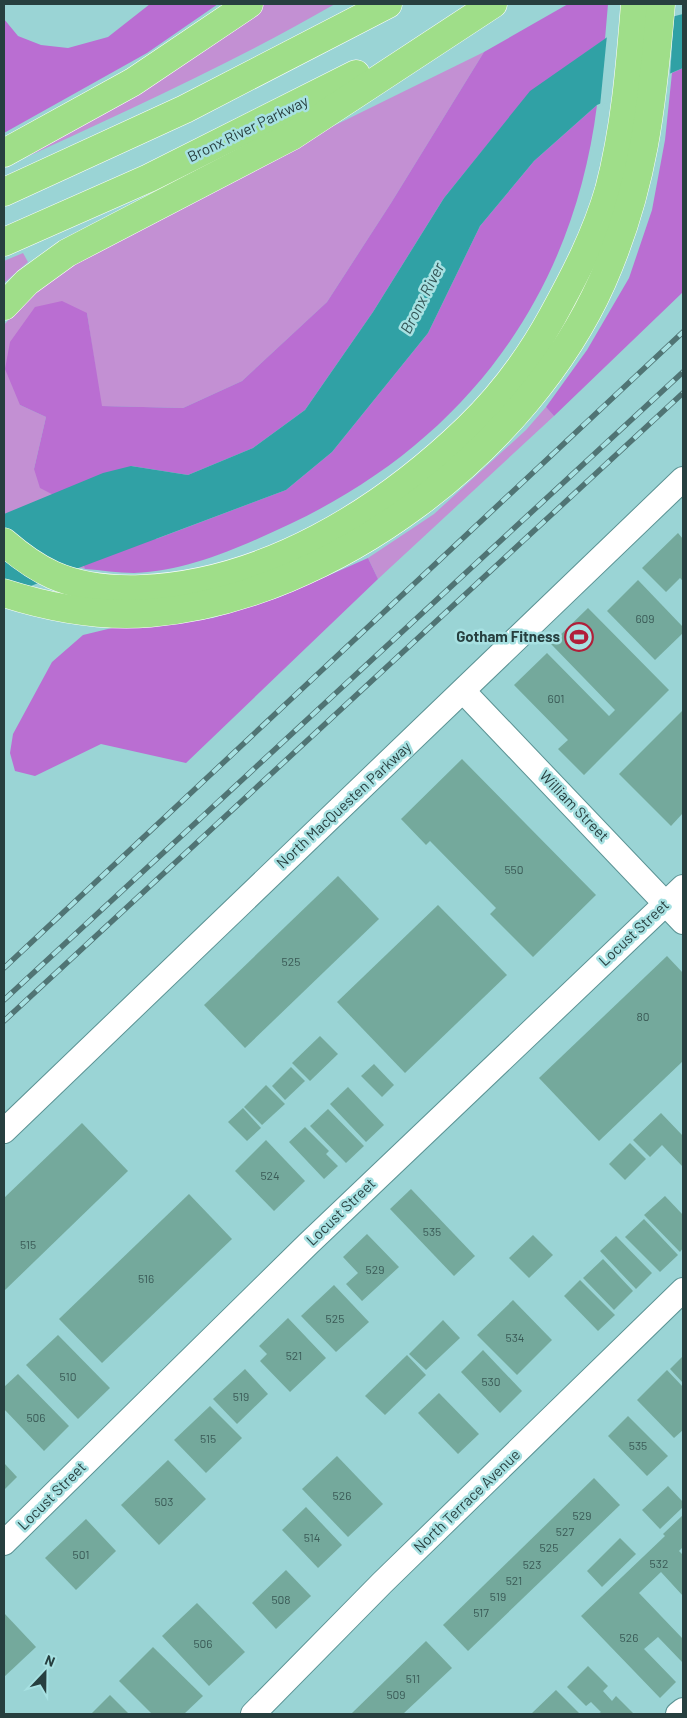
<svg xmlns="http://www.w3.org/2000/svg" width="687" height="1718" viewBox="0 0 687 1718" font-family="Barlow,sans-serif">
  <rect width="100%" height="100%" fill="#9ad4d5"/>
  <!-- green -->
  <g fill="#c390d3">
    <path d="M265,4H335C229,65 116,116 4,167Z"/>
    <path d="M484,52L391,203L327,302L242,381L183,408L101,406L87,313L20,405L46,417L34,469L79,508L76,546L85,569L47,557L4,521V325L40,284L179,202Z"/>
    <path d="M23,253L28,262L4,283V261Z"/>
    <path d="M546,407L554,416L378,579L368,558L434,514L526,430Z"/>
  </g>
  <!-- forest -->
  <g fill="#ba6ed2">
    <path d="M150,4H218L147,53L4,133V19L18,36L41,45L68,48L108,37Z"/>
    <path d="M568,4H608L605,39L530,92L444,198L373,312L305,410L253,448L188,475L131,466L156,539L286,490L332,452L428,333L480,226L534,161L597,105C573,297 464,442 290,524C241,547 189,571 134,573C118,573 101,570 85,569L76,546L79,508L40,488L34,469L46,417L20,405L5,369L10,342L35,307L62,301L87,313L102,406L183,408L242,381L327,302L391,203L484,52Z"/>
    <path d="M683,68V292L554,416L546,407L587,350L629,278L652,210L665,140L672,73Z"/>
    <path d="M368,558L378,579L186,763L101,744L35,776L15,771L10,753L13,734L52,662L83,635L112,628L161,626L213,618L280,597Z"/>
  </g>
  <!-- water -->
  <path fill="#30a1a5" d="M683,14V68L597,105L534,161L480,226L428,333L332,452L286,490L4,596V514L103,473L131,466L188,475L253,448L305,410L373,312L444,198L530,91L616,31Z"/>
  <!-- pier -->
  <path fill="#9ad4d5" d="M674,14L670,76L600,106L607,35L615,29Z"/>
  <!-- building -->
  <g fill="#74a99c">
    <path d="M678,533L683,539V581L680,578L666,592L642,568Z"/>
    <path d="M638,580L683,627V633L655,660L607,611Z"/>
    <path d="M588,608L669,690L584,775L558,749L568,740L514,685L547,653L609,716L615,710L551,644Z"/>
    <path d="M683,710V813L671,826L619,774Z"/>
    <path d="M462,759L596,895L533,957L490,914L496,908L430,841L426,845L401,819Z"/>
    <path d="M338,876L379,919L245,1048L204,1005Z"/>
    <path d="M438,905L507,975L405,1073L337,1002Z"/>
    <path d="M667,956L683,973V1061L599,1141L539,1078Z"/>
    <path d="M320,1036L338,1054L310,1081L292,1063Z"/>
    <path d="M374,1064L394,1085L382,1097L361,1076Z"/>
    <path d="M291,1067L305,1081L285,1100L272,1086Z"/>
    <path d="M266,1085L285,1104L262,1125L244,1107Z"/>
    <path d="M348,1087L384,1125L366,1142L330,1104Z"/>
    <path d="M243,1108L261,1128L247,1141L228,1122Z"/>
    <path d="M328,1109L364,1146L346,1163L310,1126Z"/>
    <path d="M661,1113L683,1136V1167L662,1145L650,1157L633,1140Z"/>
    <path d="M82,1123L128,1171L4,1291V1198Z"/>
    <path d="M305,1127L329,1151L326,1154L338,1166L324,1179L289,1142Z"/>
    <path d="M266,1140L305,1181L274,1211L235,1171Z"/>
    <path d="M630,1143L646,1159L625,1180L609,1164Z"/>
    <path d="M411,1189L475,1256L454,1276L390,1209Z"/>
    <path d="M189,1194L232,1239L102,1363L59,1319Z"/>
    <path d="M665,1196L683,1215V1248L680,1252L644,1215Z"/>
    <path d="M644,1219L678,1255L660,1272L625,1237Z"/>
    <path d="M367,1234L399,1267L362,1301L346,1284L358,1273L343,1257Z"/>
    <path d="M533,1235L553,1255L529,1278L509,1258Z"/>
    <path d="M616,1236L652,1273L636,1289L600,1251Z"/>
    <path d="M603,1259L633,1291L614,1310L583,1278Z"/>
    <path d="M580,1280L615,1315L598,1331L564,1296Z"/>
    <path d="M334,1285L369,1322L336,1352L301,1316Z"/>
    <path d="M513,1300L552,1340L517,1375L477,1335Z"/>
    <path d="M288,1318L326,1358L290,1392L260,1361L267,1354L259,1346Z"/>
    <path d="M443,1320L460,1338L426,1370L409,1354Z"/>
    <path d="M58,1335L110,1388L78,1419L26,1365Z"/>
    <path d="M483,1350L522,1391L500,1413L461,1372Z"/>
    <path d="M407,1355L426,1375L385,1415L365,1396Z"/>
    <path d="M683,1356V1383L670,1369Z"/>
    <path d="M245,1369L268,1394L237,1424L213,1399Z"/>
    <path d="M667,1370L683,1387V1430L674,1438L637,1400Z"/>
    <path d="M18,1374L69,1426L44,1451L4,1409V1387Z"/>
    <path d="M439,1393L479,1434L458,1454L418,1413Z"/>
    <path d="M210,1406L242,1438L206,1473L174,1440Z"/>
    <path d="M628,1416L668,1456L647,1476L608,1436Z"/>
    <path d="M337,1456L383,1504L348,1537L302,1489Z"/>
    <path d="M168,1460L206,1499L159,1545L121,1505Z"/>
    <path d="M4,1463L17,1477L4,1490Z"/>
    <path d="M594,1478L620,1505L468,1651L443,1625Z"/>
    <path d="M668,1486L683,1502V1507L660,1529L642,1510Z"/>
    <path d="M306,1507L342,1545L318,1568L282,1530Z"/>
    <path d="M683,1515V1547L679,1551L683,1555V1596L661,1572L639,1593L683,1639V1663L658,1637L644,1649L676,1682L660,1698L581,1616L665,1536L663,1534Z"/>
    <path d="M86,1519L116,1551L76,1590L45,1558Z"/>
    <path d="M620,1538L636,1554L602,1587L587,1571Z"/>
    <path d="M286,1570L311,1596L276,1629L252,1603Z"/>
    <path d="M197,1603L245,1652L209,1686L162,1636Z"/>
    <path d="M4,1613L36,1647L4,1677Z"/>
    <path d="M426,1641L452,1668L403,1714H351Z"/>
    <path d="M153,1647L203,1696L184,1714H152L119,1681Z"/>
    <path d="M588,1666L608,1686L603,1691L612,1701L616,1696L634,1714H598L601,1712L591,1702L586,1706L567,1687Z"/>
    <path d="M556,1690L580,1714H531Z"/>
    <path d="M110,1695L129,1714H91Z"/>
  </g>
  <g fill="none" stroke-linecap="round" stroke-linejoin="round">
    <defs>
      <g id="minor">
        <path d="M464,692L683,922"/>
        <path d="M4,1131L683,479"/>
        <path d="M4,1543L308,1244L683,887"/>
        <path d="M253,1714L382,1583L683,1290"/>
        <path d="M678,1714L683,1710"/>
      </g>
      <g id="motorway">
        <path d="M4,153L133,82L249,4"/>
        <path d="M4,192L185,109L388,4"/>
        <path d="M4,242L149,178L356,74"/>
        <path d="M4,306L27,282L67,253L292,136L493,4"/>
        <path d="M4,542C19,555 35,567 53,575C80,587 111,590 141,589C265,584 381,512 468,428C501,396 530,357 552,317C574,277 596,235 609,190C625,129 630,67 635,4"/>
        <path d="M4,593C51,608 100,617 150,613C333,598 528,448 602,282C644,187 652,106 661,4"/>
      </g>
    </defs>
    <!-- minor casing -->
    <use href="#minor" stroke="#5b9394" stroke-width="26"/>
    <!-- motorway casing -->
    <use href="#motorway" stroke="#fff" stroke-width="29"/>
    <!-- minor -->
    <use href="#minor" stroke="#fff" stroke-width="24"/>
    <!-- motorway -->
    <use href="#motorway" stroke="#9fde89" stroke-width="28"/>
    <defs>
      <g id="rail">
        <path d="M4,968L683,332"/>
        <path d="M4,1000L683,372"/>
        <path d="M4,1021L683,393"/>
      </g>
    </defs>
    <!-- rail casing -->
    <use href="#rail" stroke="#507474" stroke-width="5.5"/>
    <!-- rail -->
    <use href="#rail" stroke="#a7e1e2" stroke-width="4" stroke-dasharray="11" stroke-linecap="butt"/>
  </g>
  <!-- icons -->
  <defs>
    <symbol id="stadium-ring" viewBox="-11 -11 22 22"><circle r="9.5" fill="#a7e1e2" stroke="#b11e39" stroke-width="1.5"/><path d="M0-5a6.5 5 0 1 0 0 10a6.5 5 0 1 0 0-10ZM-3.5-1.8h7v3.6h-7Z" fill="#b11e39"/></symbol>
  </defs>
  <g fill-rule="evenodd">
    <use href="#stadium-ring" x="563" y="621" width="32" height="32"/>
  </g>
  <g text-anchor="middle" stroke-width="5" stroke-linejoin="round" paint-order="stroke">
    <!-- number labels -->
    <g font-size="12" fill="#3a5a56">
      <text x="645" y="623">609</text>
      <text x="556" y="703">601</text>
      <text x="514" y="874">550</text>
      <text x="291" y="966">525</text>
      <text x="643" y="1021">80</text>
      <text x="270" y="1180">524</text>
      <text x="432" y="1236">535</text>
      <text x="28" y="1249">515</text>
      <text x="375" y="1274">529</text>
      <text x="146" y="1283">516</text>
      <text x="335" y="1323">525</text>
      <text x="515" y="1342">534</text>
      <text x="294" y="1360">521</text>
      <text x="68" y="1381">510</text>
      <text x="491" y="1386">530</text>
      <text x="241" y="1401">519</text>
      <text x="36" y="1422">506</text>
      <text x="208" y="1443">515</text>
      <text x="638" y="1450">535</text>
      <text x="342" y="1500">526</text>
      <text x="164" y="1506">503</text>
      <text x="582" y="1520">529</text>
      <text x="565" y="1536">527</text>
      <text x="312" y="1542">514</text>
      <text x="549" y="1552">525</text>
      <text x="81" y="1559">501</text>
      <text x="659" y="1568">532</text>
      <text x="532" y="1569">523</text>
      <text x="514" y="1585">521</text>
      <text x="498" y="1601">519</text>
      <text x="281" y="1604">508</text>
      <text x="481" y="1617">517</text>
      <text x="629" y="1642">526</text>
      <text x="203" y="1648">506</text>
      <text x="413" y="1683">511</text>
      <text x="396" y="1699">509</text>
    </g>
    <!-- street labels -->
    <g font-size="15" fill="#273f3f" stroke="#a7e1e2">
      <text transform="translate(248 129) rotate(-26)" y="5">Bronx River Parkway</text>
      <text transform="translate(344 805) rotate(-43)" y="5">North MacQuesten Parkway</text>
      <text transform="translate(574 806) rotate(46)" y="5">William Street</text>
      <text transform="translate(634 933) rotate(-43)" y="5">Locust Street</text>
      <text transform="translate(341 1212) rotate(-44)" y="5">Locust Street</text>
      <text transform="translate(52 1496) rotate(-45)" y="5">Locust Street</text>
      <text transform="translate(467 1501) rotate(-44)" y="5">North Terrace Avenue</text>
    </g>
    <!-- poi labels -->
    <g font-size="15" font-weight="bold" fill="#273f3f" stroke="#a7e1e2" text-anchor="end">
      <text x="560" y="642">Gotham Fitness</text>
    </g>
    <!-- water labels -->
    <g font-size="16" font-style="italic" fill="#345556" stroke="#a7e1e2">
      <text transform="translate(422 298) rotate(-63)" y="6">Bronx River</text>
    </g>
  </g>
  <!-- border -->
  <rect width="687" height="1718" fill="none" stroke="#273f3f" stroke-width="10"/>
  <!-- north arrow -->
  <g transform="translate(45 1673) rotate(22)" stroke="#a7e1e2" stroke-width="4" paint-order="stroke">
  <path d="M0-4L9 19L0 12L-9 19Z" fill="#273f3f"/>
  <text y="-8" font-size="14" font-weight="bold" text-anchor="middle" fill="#273f3f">N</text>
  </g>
</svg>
